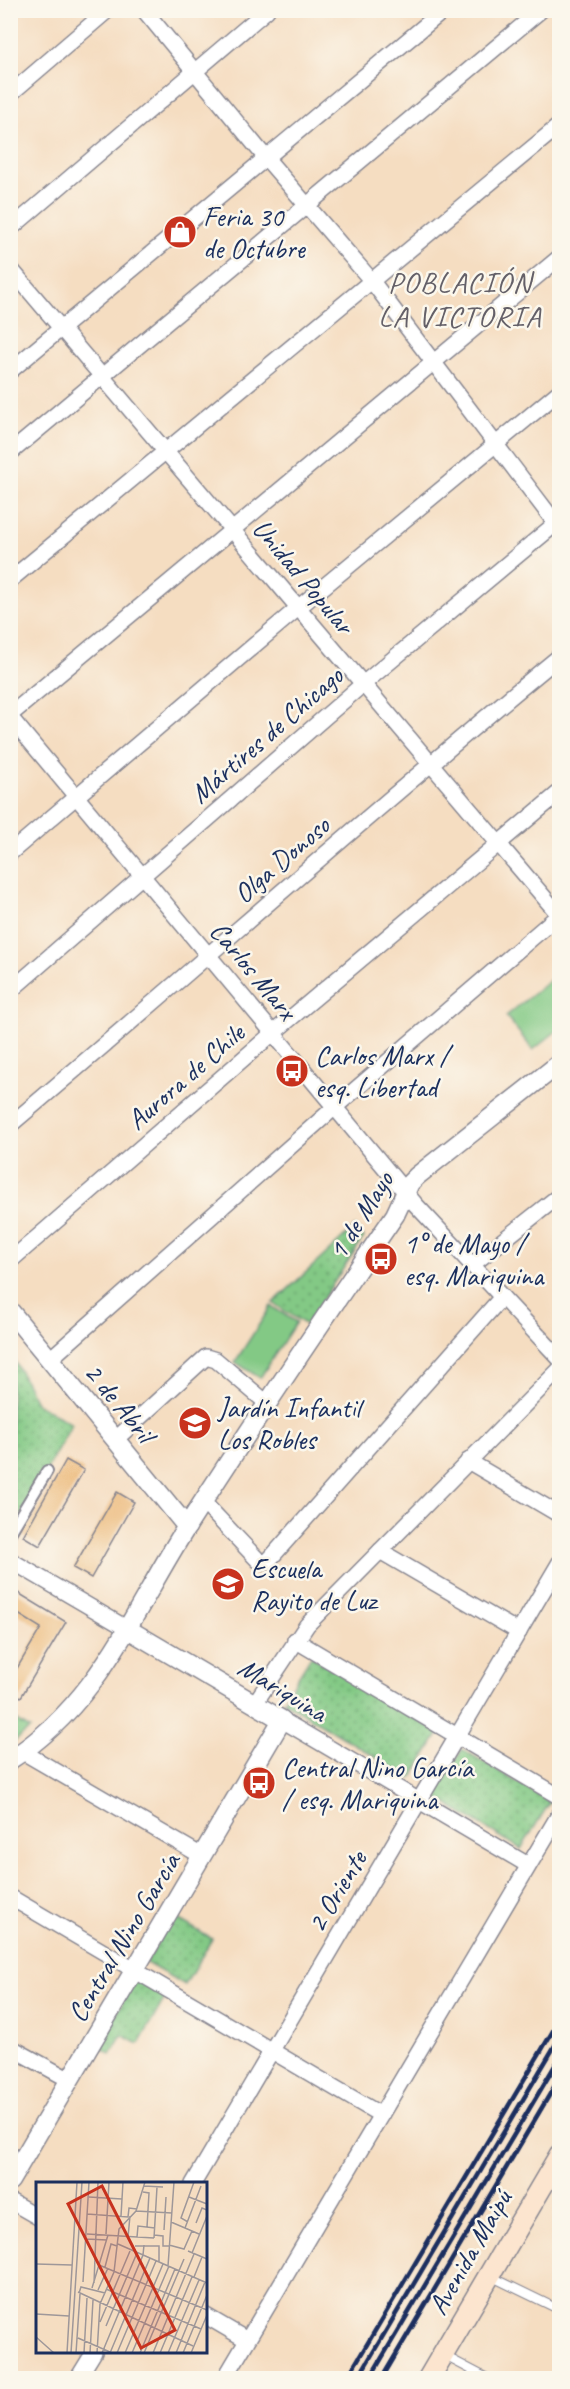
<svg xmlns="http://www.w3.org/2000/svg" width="570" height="2389" viewBox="0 0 570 2389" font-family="Caveat,sans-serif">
  <defs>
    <pattern id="grass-dots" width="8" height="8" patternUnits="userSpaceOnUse" patternTransform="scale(1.5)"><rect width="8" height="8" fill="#83c985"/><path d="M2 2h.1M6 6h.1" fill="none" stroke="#6aa470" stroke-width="1.8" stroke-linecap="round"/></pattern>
  </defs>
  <rect width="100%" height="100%" fill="#fbf7ec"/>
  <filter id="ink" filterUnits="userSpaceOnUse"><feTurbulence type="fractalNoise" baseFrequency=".0167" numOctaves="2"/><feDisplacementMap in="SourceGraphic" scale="12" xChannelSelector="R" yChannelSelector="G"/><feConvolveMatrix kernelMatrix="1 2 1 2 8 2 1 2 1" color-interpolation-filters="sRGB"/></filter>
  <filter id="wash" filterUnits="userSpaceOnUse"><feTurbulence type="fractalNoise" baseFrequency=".008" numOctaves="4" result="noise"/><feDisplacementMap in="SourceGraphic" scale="24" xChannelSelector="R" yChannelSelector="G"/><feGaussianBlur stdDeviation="1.35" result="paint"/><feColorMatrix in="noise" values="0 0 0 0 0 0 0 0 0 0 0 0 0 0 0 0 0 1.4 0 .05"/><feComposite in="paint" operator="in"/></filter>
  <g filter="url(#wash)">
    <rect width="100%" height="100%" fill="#f5ddc1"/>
    <!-- grass -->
    <g fill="url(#grass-dots)" stroke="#4f7c72" stroke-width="1.5">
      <path d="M355,1227L364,1237L306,1325L273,1303Z"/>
      <path d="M11,1354L37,1404L72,1424L11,1533Z"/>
      <path d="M311,1656L439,1733L411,1779L283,1701Z"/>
      <path d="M11,1717L30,1729L11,1744H10Z"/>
      <path d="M462,1749L550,1802L521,1849L433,1796Z"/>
      <path d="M173,1916L212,1939L185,1985L146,1963Z"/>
      <path d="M136,1979L166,1996L139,2044L122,2035L111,2054L98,2046Z"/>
    </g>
    <!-- pitch -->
    <g fill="#83c985" stroke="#4f7c72" stroke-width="1.5">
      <path d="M559,973V1029L533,1050L506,1016Z"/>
      <path d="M271,1306L296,1322L260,1378L235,1362Z"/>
    </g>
    <g id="blocks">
      <!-- building -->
      <g fill="#ecba7b">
        <path d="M66,1460L84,1470L40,1546L23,1536Z"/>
        <path d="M117,1492L134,1502L91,1578L73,1568Z"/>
        <path d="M10,1588L66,1622L21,1697L10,1691V1680L41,1628L10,1609Z"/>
      </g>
    </g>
  </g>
  <g filter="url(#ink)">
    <use href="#blocks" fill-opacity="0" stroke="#888690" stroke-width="1.5"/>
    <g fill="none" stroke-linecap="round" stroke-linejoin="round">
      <defs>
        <g id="service">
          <path d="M490,2276L560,2310"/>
          <path d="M443,2355L487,2378"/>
        </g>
        <path id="pedestrian" d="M10,1533L47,1471"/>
        <g id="minor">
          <path d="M144,10L266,158L371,280L560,529"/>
          <path d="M10,94L108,10"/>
          <path d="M10,229L267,10"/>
          <path d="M10,268L560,916"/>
          <path d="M10,371L444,10"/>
          <path d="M10,453L541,10"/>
          <path d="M10,580L560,125"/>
          <path d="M10,715L560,257"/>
          <path d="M10,717L416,1205L560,1359"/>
          <path d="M10,853L298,608L560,391"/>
          <path d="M10,991L363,684L560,520"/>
          <path d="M10,1125C194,970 373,809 560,656"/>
          <path d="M10,1261L273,1033L560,792"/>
          <path d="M472,1265L560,1195"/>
          <path d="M50,1359L335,1107L560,914"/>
          <path d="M116,1439L206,1357L216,1360L268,1404"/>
          <path d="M468,1461L560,1515"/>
          <path d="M203,1502L258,1560L264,1562L269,1560L502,1297"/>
          <path d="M380,1551L519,1632"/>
          <path d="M10,1560L126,1628"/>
          <path d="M295,1640L560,1797"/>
          <path d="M255,1703L307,1625L560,1369"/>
          <path d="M282,1720L528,1865"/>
          <path d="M23,1752L202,1856"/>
          <path d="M10,1897L381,2115"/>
          <path d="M10,2047L70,2080"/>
          <path d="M193,2184L560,1562"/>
          <path d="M10,2201L38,2217"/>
          <path d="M206,2316L247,2340"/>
          <path d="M78,2378L94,2352"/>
          <path d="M225,2378L560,1813"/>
        </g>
        <g id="tertiary">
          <path d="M10,1311L187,1527"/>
          <path d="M10,1760C99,1703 132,1613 186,1528C254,1422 324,1318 395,1215L410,1183L417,1176L560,1063"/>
          <path d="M10,2181L282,1720L126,1628"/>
        </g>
        <path id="secondary" d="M429,2378L560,2155"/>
      </defs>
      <!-- service casing -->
      <use href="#service" stroke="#888690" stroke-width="10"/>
      <!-- pedestrian casing -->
      <use href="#pedestrian" stroke="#888690" stroke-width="14"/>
      <!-- minor casing -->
      <use href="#minor" stroke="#888690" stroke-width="18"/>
      <!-- tertiary casing -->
      <use href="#tertiary" stroke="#888690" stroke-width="21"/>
      <!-- secondary casing -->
      <use href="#secondary" stroke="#888690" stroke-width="24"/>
      <!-- service -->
      <use href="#service" stroke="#fff" stroke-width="8"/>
      <!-- pedestrian -->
      <use href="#pedestrian" stroke="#fff" stroke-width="10"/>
      <!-- minor -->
      <use href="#minor" stroke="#fff" stroke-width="15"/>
      <!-- tertiary -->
      <use href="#tertiary" stroke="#fff" stroke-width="18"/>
      <!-- secondary -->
      <use href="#secondary" stroke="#fce5cf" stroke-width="21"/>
      <!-- rail -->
      <g stroke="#1b2f5e" stroke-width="4.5">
        <path d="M347,2378L560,2019"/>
        <path d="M358,2378L560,2037"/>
        <path d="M370,2378L560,2057"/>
        <path d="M382,2378L560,2077"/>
      </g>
    </g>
  </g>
  <!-- icons -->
  <defs>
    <symbol id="shop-disc" viewBox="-11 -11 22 22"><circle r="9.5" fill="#c8321e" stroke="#fbf7ec"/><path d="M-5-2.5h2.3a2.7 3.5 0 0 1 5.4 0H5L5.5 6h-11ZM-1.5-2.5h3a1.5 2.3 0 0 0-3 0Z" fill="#fff"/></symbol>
    <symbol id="bus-disc" viewBox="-11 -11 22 22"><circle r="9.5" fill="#c8321e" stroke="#fbf7ec"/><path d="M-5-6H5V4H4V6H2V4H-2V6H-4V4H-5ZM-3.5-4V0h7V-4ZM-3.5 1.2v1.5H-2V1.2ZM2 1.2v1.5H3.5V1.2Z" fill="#fff"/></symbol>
    <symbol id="school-disc" viewBox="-11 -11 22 22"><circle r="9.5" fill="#c8321e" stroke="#fbf7ec"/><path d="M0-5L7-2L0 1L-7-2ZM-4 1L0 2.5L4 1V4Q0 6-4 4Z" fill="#fff"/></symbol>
  </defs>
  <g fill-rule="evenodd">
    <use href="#shop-disc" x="161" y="213" width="38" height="38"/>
    <use href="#bus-disc" x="273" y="1052" width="38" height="38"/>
    <use href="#bus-disc" x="362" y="1240" width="38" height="38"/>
    <use href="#school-disc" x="176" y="1404" width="38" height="38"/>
    <use href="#school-disc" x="209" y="1565" width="38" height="38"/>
    <use href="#bus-disc" x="240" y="1764" width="38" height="38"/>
  </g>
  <g text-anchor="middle" stroke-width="5" stroke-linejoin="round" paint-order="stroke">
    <!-- poi labels -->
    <g font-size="28" fill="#1b2f5e" stroke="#fbf7ec" text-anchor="start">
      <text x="203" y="226">Feria 30<tspan x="203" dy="32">de Octubre</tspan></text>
      <text x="315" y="1065">Carlos Marx /<tspan x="315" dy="32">esq. Libertad</tspan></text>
      <text x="404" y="1253">1° de Mayo /<tspan x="404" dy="32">esq. Mariquina</tspan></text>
      <text x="218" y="1417">Jardín Infantil<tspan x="218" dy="32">Los Robles</tspan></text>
      <text x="251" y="1578">Escuela<tspan x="251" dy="32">Rayito de Luz</tspan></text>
      <text x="282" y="1777">Central Nino García<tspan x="282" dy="32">/ esq. Mariquina</tspan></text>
    </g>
    <!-- street labels -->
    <g font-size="28" fill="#1b2f5e" stroke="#fbf7ec">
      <text transform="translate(304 576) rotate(50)" y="10">Unidad Popular</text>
      <text transform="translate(266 734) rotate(-41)" y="10">Mártires de Chicago</text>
      <text transform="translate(281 859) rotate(-41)" y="10">Olga Donoso</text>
      <text transform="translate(254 970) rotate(50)" y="10">Carlos Marx</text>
      <text transform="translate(185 1076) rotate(-41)" y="10">Aurora de Chile</text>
      <text transform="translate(360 1215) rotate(-58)" y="10">1 de Mayo</text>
      <text transform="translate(120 1402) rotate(51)" y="10">2 de Abril</text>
      <text transform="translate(283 1689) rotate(31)" y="10">Mariquina</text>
      <text transform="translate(336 1891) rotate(-59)" y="10">2 Oriente</text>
      <text transform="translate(123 1937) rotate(-59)" y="10">Central Nino García</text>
      <text transform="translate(469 2252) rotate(-60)" y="10">Avenida Maipú</text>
    </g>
    <!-- neighbourhood labels -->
    <g font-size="30" letter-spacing="1.5" fill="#646068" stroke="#fbf7ec">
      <text x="460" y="292">POBLACIÓN<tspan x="460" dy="34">LA VICTORIA</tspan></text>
    </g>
  </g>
  <!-- overview -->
  <g transform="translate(36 2182)">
    <rect width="171" height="171" fill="#f5ddc1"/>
    <path fill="none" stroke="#9e9799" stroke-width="1.5" d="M108,4L127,5M107,10L113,11L111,45M53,15L86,17M153,15L171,22M100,29L136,31M51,32L92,35L93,26L101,27M85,34L87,0M135,40L163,52M152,40L145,36L158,0M160,41L166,26L171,28M149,46L165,4M128,48L130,15M51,52L118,56M70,52L73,0M118,53L127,54V64H133M92,55L94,34M101,55L102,44L119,46M118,56L121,5M50,57L71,58M82,62L171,101M133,63L148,67L156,49M99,64H123V80M152,69L171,77M156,71L171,34M0,82L36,83M63,83L171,128M132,84L138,0M69,85L75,62L81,64M158,95L166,75M47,100L53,0M58,101L62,0M56,106L72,53M70,107L165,147M62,108L72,86M42,110L157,164M43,111L45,105L69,111M0,132L33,134M64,140L94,69M70,144L101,71M0,155L18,171M42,156L74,170M31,171L41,0M35,171L46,0M40,171L44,112M48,171L51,116M54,171L57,118M61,171L64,122L78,90L83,47L100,29L109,0M66,171L107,73L108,63M74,171L114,76M81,171L120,79M89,171L127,82M96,171L133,84M104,171L139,87M108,171L148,77M117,171L158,72M124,171L156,95M132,171L163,98M140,171L169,100M147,171L171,113M155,171L171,133"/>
    <path fill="#c8321e" fill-opacity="0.15" stroke="#c8321e" stroke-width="3" d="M66,4L139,148L105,166L32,22Z"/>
    <rect width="171" height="171" fill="none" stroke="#1b2f5e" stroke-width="3"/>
  </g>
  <!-- margin -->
  <rect width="570" height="2389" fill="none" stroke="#fbf7ec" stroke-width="36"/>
</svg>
